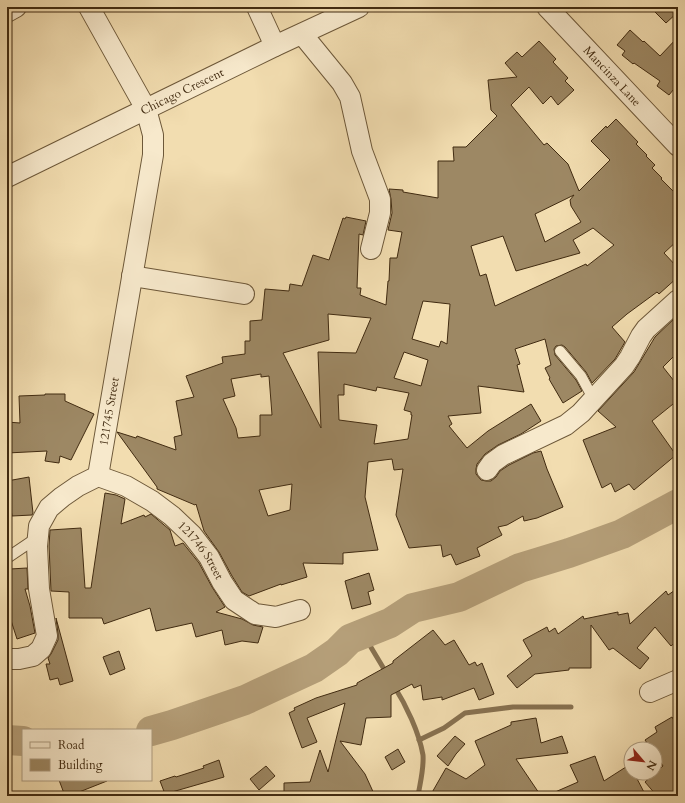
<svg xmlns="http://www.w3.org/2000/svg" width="685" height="803" viewBox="0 0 685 803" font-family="Cardo,serif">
  <rect width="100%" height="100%" fill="#f2ddb0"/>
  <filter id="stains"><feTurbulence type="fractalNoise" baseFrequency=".005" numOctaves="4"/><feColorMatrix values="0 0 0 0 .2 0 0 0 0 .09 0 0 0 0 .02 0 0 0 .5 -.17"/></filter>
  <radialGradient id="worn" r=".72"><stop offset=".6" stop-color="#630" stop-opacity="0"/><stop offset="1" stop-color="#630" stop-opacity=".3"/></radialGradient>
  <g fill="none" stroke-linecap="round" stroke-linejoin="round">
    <!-- stream -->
    <g stroke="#877150" stroke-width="5">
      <path d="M363,634L387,674"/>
      <path d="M394,686C406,705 419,732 423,755C424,769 420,783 418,796"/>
      <path d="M419,740L444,728L465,713L513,707H571"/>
    </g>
    <!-- river -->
    <g stroke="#b6a07a" stroke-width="30">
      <path d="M151,731L172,725L245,700L314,668L337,652L350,639L390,623L413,608L459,597L520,568L569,553L622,534L678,504"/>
      <path d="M7,740L23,741"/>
    </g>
  </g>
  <!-- building -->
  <g fill="#9d8864" stroke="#412b11" fill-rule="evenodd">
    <path d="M650,7H678V12L666,23Z"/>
    <path d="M630,30L643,42L644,41L660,56L678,37V84L669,95L657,86L660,81L634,63L633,64L622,55L625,51L617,45Z"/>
    <path d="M539,41L556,59L553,62L568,78L565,81L574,90L558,105L551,96L543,104L529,87L511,105L544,145L547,143L568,164L579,191L610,160L591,141L606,126L607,128L616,119L638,142L636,144L647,155L646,156L655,165L652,168L662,178L661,179L678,196V240L664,253L678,268V277L659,294L657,292L627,314L612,327L625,342L615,359L592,383L586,372L565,347L562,345L556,346L554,349L555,355L576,380L582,391L563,403L549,379L550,378L545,368L551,365L545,339L515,349L520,364L517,365L524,392L478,386L481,413L448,416L452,424L449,426L467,448L488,431L531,404L541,421L521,434L498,445L485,454L477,464L476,469V474L481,480L486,481H491L496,477L500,471L509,465L533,453L541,451L547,469L563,507L537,518L524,521L523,516L507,525L498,527L502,535L477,548L480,556L456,565L451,554L443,557L441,545L409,548L396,515L403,469L394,470L392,459L368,462L365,497L378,550L343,553V564L303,563L307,577L281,585V584L249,596L242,592L232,576L219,552L204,531L196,504L195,505L157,489V487L117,432L136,438L137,436L176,450L174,437L182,435L176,401L194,397L186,376L223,363L222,357L245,354V341H250V321L262,320L265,289L289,291L290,284L302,286L313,255L329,260L343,218L345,219L346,217L366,221L363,235L359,234L357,288H361L360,295L386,305L388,281H389L390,258H397L402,232L388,230L392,213L391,199L389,189L403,190V192L438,198V161H454L453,147H466L497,116L491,110L488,80L517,77L505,63L517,52L522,57ZM574,195L570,200L571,206L581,222L545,242L535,214ZM593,228L614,245L587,266L586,264L495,306L486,274L480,276L471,246L503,236L516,271L580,253L573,240ZM423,301L450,304L447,344L441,341L439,347L412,339ZM328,314L371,318L356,353L318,352L321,428L283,353L329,340ZM404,352L428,360L421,386L394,378ZM261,374V377L269,376L272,415H260V436L238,438L236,428L223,399L235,396L231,379ZM344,384L376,391L377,387L409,393L404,410L411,412V415H412L408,439L374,444L377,425L339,420L338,395H344ZM292,484L290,510L268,516L259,490Z"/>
    <path d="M677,316L678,318V352L663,367L678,386V400L652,421L676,455L634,490L629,484L615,492L611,483L602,488L583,440L616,427L598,411L634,372L655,337Z"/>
    <path d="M45,394H65V401L94,414L71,460L60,456L59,463L45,461L47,451L7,453V422L20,423L19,396L45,395Z"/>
    <path d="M29,477L33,513L32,515L12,516L7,481Z"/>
    <path d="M105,493L116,495L125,499L121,524L144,515L145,517L151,514L170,530L175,546L183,543L199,563L212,587L225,607L216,612L242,619L253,625L263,627L258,643L242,641L225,645L222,630L196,637L192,623L156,631L150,608L104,624L102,618H69V592L51,591L49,546L50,530L81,528L85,588H91Z"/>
    <path d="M27,568L28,589H25L30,606L35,633L17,639L7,608V576H10V569Z"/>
    <path d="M369,573L374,590L368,592L371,604L352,609L345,581Z"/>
    <path d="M678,588V640L671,646L655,627L637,648L649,658L640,669L613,648L609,650L591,625V668H569V670L535,674L517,688L507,676L532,656L523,640L547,627L549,632L555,628L558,634L583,616L584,619L618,612V615L628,613L630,624L666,591L668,595Z"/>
    <path d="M56,618L73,681L60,685L58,678L50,680L46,664H50L48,658L51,654L58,640V634Z"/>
    <path d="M433,630L445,645L454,640L469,665L475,662L477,666L482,663L494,694L479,700L474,688L442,700V697L423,700L421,685L414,688L412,684L391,695V717L366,718L361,745L340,741L365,774L375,796H284V783L310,782L320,750L328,772L345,703L307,718L317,742L302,748L289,713L295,710L294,708L316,698L357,685V683L393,663V661Z"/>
    <path d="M119,651L125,669L110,675L103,657Z"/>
    <path d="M672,717L678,727V796H657L645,782L663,766L655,754V749H651L645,740L657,732L655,727Z"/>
    <path d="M536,718L541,743L562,736L568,753L516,759L541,796H430L446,768L466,779L485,765L475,741L511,725V722Z"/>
    <path d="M455,736L465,744L456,754L448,766L437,756Z"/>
    <path d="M398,749L405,762L392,770L385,757Z"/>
    <path d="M595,756L604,781L629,765L631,768V773H634L646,796H546L578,782L570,765Z"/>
    <path d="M219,760L224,777L165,794L160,781L175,776L176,777L204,768L203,766Z"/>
    <path d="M266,766L275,776L259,790L250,779Z"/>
    <path d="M59,780H107V781L69,796H65Z"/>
  </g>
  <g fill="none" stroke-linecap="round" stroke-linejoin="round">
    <defs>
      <g id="service">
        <path d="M560,351L581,376L594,400"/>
        <path d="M7,558L38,537"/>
      </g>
      <g id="minor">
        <path d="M257,7L275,46"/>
        <path id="s1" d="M547,7L678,146"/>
        <path d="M7,12L16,7"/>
        <path d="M302,34L342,83L350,97L362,151L380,199V213L371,249"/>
        <path id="s2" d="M7,177L275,46L359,7"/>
        <path d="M132,276L244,294"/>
        <path d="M487,470L492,463L503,455L566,425L581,413L624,366L630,357L641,336L646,329L678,300"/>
        <path id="s3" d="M98,476L126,486L152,501L172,516L192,535L209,557L222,582L234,600L255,614L276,617L300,610"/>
        <path id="s4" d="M7,659H19L33,656L41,649L47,636L39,589L37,546L39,526L49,508L62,497L78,486L98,476L153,155V135L146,109L89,7"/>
        <path d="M650,692L678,680"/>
      </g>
    </defs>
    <!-- service casing -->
    <use href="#service" stroke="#6d5839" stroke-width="12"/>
    <!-- minor casing -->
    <use href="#minor" stroke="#6d5839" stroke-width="22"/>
    <!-- service -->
    <use href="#service" stroke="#f7e9cc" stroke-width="10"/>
    <!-- minor -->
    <use href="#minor" stroke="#f7e9cc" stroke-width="20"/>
  </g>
  <g text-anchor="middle" stroke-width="3.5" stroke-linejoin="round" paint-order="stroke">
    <!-- street labels -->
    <g font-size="12" fill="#412b11" stroke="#f7e9cc">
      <text dy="4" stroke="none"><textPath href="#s1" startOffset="95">Mancinza Lane</textPath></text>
      <text dy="4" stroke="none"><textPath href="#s2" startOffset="195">Chicago Crescent</textPath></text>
      <text dy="4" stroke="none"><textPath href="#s4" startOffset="307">121745 Street</textPath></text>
      <text dy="4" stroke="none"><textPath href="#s3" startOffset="130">121746 Street</textPath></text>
    </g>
  </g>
  <!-- margin -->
  <rect width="685" height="803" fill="none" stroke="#f2ddb0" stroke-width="24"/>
  <rect x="8" y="8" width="669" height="787" fill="none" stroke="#412b11" stroke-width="2"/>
  <rect x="12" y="12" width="661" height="779" fill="none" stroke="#412b11"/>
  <!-- legend -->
  <rect x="22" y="729" width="130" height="52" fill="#f7e9cc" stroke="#ae9d81"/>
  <rect x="30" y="742" width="20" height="6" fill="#f7e9cc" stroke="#ae9d81"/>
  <text x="58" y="749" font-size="12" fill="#412b11">Road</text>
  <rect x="30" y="759" width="20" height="12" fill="#9d8864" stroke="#ae9d81"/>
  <text x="58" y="769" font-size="12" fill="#412b11">Building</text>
  <!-- north arrow -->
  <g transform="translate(643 761) rotate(118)"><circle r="19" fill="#f7e9cc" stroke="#ae9d81"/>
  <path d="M0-3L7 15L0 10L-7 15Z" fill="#8f2418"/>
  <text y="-6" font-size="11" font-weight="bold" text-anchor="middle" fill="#412b11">N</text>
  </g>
  <rect width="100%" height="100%" filter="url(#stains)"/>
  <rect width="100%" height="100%" fill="url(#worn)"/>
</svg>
